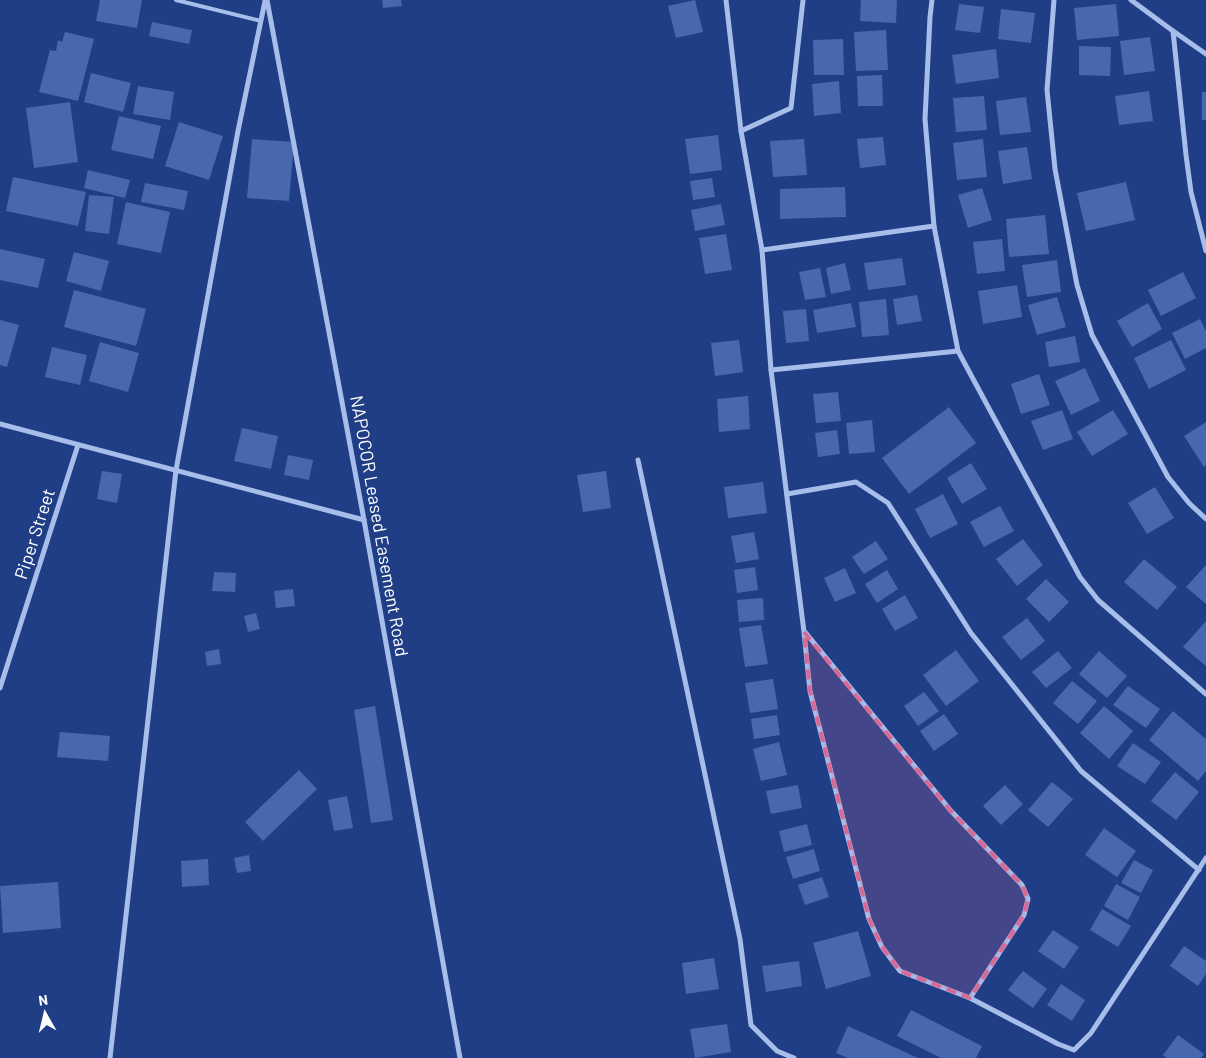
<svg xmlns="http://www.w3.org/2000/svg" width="1206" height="1058" viewBox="0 0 1206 1058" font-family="Barlow,sans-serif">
  <rect width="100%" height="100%" fill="#1f3e85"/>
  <!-- building -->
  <g fill="#4768ae">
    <path d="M100,0H142L137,28L96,21Z"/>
    <path d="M382,0H401L402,6L383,8Z"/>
    <path d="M695,0L703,32L676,38L668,6Z"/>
    <path d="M861,0H897L896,23L860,21Z"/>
    <path d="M959,4L984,7L980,33L955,30Z"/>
    <path d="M1116,4L1119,36L1077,40L1074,8Z"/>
    <path d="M1001,9L1035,13L1031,43L998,39Z"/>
    <path d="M152,22L192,30L189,44L149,36Z"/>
    <path d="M886,30L888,70L856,71L854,32Z"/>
    <path d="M65,32L94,39L78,101L39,92L50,50L56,51L58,40L62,42Z"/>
    <path d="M1150,37L1155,71L1124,75L1120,41Z"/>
    <path d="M843,39L844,75H814L813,40Z"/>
    <path d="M1079,46L1111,47L1110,76L1079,75Z"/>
    <path d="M996,49L999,78L956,84L952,55Z"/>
    <path d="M91,73L131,83L123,112L84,102Z"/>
    <path d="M882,75L883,106H858L857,76Z"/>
    <path d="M839,81L841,113L814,116L812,84Z"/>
    <path d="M138,86L174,92L170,120L133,114Z"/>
    <path d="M1149,91L1153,121L1119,125L1115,96Z"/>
    <rect x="1202" y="92" width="4" height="28"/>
    <path d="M984,96L987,130L956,132L953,98Z"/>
    <path d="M1026,97L1031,132L1000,135L996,101Z"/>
    <path d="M70,102L78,162L34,168L26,108Z"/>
    <path d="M119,116L161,126L153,159L111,150Z"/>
    <path d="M179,122L223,136L209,180L165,166Z"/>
    <path d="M718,135L722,170L690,174L685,139Z"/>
    <path d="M883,137L886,165L860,168L857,139Z"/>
    <path d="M252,139L294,142L289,201L247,198Z"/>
    <path d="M804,139L807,175L773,177L770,141Z"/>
    <path d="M983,139L987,177L957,180L953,143Z"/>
    <path d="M1027,147L1032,179L1003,184L998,151Z"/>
    <path d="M88,170L130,180L125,198L84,188Z"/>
    <path d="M13,177L86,192L78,226L6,211Z"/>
    <path d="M712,178L715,197L693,200L690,181Z"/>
    <path d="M1126,182L1135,220L1086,231L1077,193Z"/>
    <path d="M145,183L188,191L184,210L141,202Z"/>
    <path d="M845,187L846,217L780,219V189Z"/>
    <path d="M982,188L992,220L968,228L958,195Z"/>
    <path d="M89,195L114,197L109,234L85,231Z"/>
    <path d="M126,202L170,212L161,253L117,244Z"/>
    <path d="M721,204L725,225L695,231L691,210Z"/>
    <path d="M1045,215L1049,254L1009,257L1006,219Z"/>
    <path d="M726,234L732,270L705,274L699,238Z"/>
    <path d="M1002,239L1005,271L977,274L973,242Z"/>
    <path d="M0,249L45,259L38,288L0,280Z"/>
    <path d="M74,252L109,261L101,291L66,281Z"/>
    <path d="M902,258L906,285L868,290L864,263Z"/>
    <path d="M1057,260L1061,292L1027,297L1022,265Z"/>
    <path d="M845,263L851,290L831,294L826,268Z"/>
    <path d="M820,268L826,297L805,300L799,272Z"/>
    <path d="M1183,272L1196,298L1161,316L1148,290Z"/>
    <path d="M1017,285L1022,317L983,324L978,291Z"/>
    <path d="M74,290L146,309L136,346L64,327Z"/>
    <path d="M917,295L922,321L897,325L893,299Z"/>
    <path d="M1057,297L1066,327L1037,335L1028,305Z"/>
    <path d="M886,299L889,335L862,337L859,302Z"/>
    <path d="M851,303L856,327L817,333L813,310Z"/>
    <path d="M1148,303L1162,329L1132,347L1117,321Z"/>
    <path d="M806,309L809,341L786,343L783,311Z"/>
    <path d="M1200,319L1206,331V348L1185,359L1172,333Z"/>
    <path d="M0,320L19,325L7,367L0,365Z"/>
    <path d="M1075,336L1080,362L1049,367L1045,342Z"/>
    <path d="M739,340L743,372L715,376L711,343Z"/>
    <path d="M1171,340L1186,370L1149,389L1134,358Z"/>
    <path d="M100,342L139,353L128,392L89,381Z"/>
    <path d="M52,347L87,355L80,385L45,377Z"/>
    <path d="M1085,368L1100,401L1071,415L1055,381Z"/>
    <path d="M1039,374L1050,405L1021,414L1011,384Z"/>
    <path d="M838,392L841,421L816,423L813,394Z"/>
    <path d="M748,396L750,429L719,432L717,399Z"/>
    <path d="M949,407L976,443L909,494L882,458Z"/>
    <path d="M1062,410L1073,439L1043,450L1031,421Z"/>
    <path d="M1113,410L1128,434L1092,456L1077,432Z"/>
    <path d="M872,420L875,452L849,454L846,423Z"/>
    <path d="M1206,422V465L1204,467L1184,436Z"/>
    <path d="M242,428L278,436L271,469L234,461Z"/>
    <path d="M837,430L840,454L818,457L815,433Z"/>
    <path d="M288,455L313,460L309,480L284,475Z"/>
    <path d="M971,463L987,489L962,504L947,478Z"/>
    <path d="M102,471L122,474L117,503L97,499Z"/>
    <path d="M606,471L611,508L583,512L577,475Z"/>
    <path d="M763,482L767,513L728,518L724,487Z"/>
    <path d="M1155,487L1174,518L1147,534L1128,503Z"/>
    <path d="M943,494L958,524L930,538L915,509Z"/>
    <path d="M1000,506L1014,531L984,547L970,522Z"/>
    <path d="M754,532L759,559L736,563L731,536Z"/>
    <path d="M1023,539L1043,565L1017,586L996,559Z"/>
    <path d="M876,541L888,559L864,574L852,557Z"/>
    <path d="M1144,559L1177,587L1157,610L1124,582Z"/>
    <path d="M1206,565V604L1186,587Z"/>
    <path d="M755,567L758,590L737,593L734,570Z"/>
    <path d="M845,568L856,593L835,602L824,578Z"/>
    <path d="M887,570L898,589L877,603L865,584Z"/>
    <path d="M214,572L236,573L235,592L212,591Z"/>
    <path d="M1046,579L1069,602L1049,622L1026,599Z"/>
    <path d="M293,589L295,606L276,608L274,591Z"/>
    <path d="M905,595L918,618L895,631L882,609Z"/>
    <path d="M763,598L764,620L739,622L737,600Z"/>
    <path d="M256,613L260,629L248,632L244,616Z"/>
    <path d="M1027,618L1045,641L1021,660L1002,637Z"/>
    <path d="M1206,621V666L1183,647Z"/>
    <path d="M761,625L768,664L745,667L739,628Z"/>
    <path d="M219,649L221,664L207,666L205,652Z"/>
    <path d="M956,650L979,681L946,706L923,675Z"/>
    <path d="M1058,651L1072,668L1046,688L1032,672Z"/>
    <path d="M1099,651L1127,676L1107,698L1079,674Z"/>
    <path d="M773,679L778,709L750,713L745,683Z"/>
    <path d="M1072,681L1097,701L1078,724L1053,703Z"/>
    <path d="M1128,686L1160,709L1146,728L1113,705Z"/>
    <path d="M924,692L939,711L918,726L904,706Z"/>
    <path d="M375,706L393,820L371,823L354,710Z"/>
    <path d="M1104,706L1133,731L1109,759L1080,733Z"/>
    <path d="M1173,711L1206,739V771L1198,781L1149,740Z"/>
    <path d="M944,714L958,734L934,751L920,731Z"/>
    <path d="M777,715L780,735L754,739L751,719Z"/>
    <path d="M60,732L110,736L108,761L57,757Z"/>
    <path d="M779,742L787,775L761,781L753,749Z"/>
    <path d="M1133,743L1161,762L1145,784L1117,766Z"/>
    <path d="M299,770L317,789L263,841L245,822Z"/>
    <path d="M1175,772L1199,792L1176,820L1151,801Z"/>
    <path d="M1052,782L1073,799L1048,827L1028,810Z"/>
    <path d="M798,785L802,808L771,814L766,791Z"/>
    <path d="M1005,785L1023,804L1001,825L983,806Z"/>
    <path d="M347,796L353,828L334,831L328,800Z"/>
    <path d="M807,824L812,845L784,852L779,831Z"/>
    <path d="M1104,828L1136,851L1117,877L1085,855Z"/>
    <path d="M814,849L820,871L793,879L786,857Z"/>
    <path d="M249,855L251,871L237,873L234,858Z"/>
    <path d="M208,859L209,885L182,887L181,861Z"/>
    <path d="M1134,860L1153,870L1141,893L1121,883Z"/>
    <path d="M822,877L829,897L805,905L798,885Z"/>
    <path d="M58,882L61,928L3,933L0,886Z"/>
    <path d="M1116,884L1140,897L1128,920L1104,906Z"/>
    <path d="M1102,909L1131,926L1118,947L1090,930Z"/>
    <path d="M1053,930L1079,947L1064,969L1038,951Z"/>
    <path d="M858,931L871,976L826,989L813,943Z"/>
    <path d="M1184,946L1206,961V974L1198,986L1170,966Z"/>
    <path d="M714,958L719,989L686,994L682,963Z"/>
    <path d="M799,961L802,986L766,992L762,966Z"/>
    <path d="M1023,971L1047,989L1033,1008L1008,990Z"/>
    <path d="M1061,984L1085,1000L1072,1021L1047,1005Z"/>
    <path d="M911,1010L982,1046L976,1058H941L897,1036Z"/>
    <path d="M727,1024L731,1052L695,1058L690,1029Z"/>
    <path d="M848,1026L918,1058H848L836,1053Z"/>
    <path d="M1178,1035L1204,1054L1201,1058H1167L1163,1055Z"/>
  </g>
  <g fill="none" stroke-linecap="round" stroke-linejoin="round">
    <!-- service -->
    <path stroke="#a7bdea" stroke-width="4" d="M176,0L261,21"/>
    <!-- minor -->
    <g stroke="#a7bdea" stroke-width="5">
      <path d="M267,0L364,520L460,1058"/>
      <path d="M726,0L741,131L762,250L934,226"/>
      <path d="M932,0L930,17L925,119L934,226L958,351L1080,577L1098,600L1206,694"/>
      <path d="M1054,0L1047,90L1055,169L1077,285L1092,335L1168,477L1189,503L1206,519"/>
      <path d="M1131,0L1173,31L1206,54"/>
      <path d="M1173,31L1186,155L1191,192L1206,251"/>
      <path d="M741,131L791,108L803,0"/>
      <path d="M762,250L771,370"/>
      <path d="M958,351L771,370L804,632L810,691L869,919L882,947L900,971L970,998L1058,1044L1074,1050L1091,1033L1206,858"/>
      <path d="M0,424L364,520"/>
      <path d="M638,460L740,939L751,1025L777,1051L794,1058"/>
      <path d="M787,494L856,482L888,503L971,633L1081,771L1199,870"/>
      <path d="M805,632L951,811L1022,885L1028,899L1024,915L970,998"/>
      <path d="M0,688L78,445"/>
      <path d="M110,1058L176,470L238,131L265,1"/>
    </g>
  </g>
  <!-- marked area -->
  <path fill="#d76994" fill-opacity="0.2" stroke="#d76994" stroke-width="4" stroke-dasharray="10 6" stroke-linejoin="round" d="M804,632L951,811L1022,885L1028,899L1024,915L970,998L900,971L882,947L869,919L810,691Z"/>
  <g text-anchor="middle" stroke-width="4.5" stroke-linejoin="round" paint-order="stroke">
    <!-- street labels -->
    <g font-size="18" fill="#fff" stroke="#1f3e85">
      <text transform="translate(379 526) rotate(80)" y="6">NAPOCOR Leased Easement Road</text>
      <text transform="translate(35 534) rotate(-72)" y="6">Piper Street</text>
    </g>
  </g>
  <!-- north arrow -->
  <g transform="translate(45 1013) rotate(352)" stroke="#1f3e85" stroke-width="4" paint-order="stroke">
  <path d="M0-4L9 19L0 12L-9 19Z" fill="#ffffff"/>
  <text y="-8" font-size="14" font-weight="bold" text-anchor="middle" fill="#ffffff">N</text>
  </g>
</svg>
